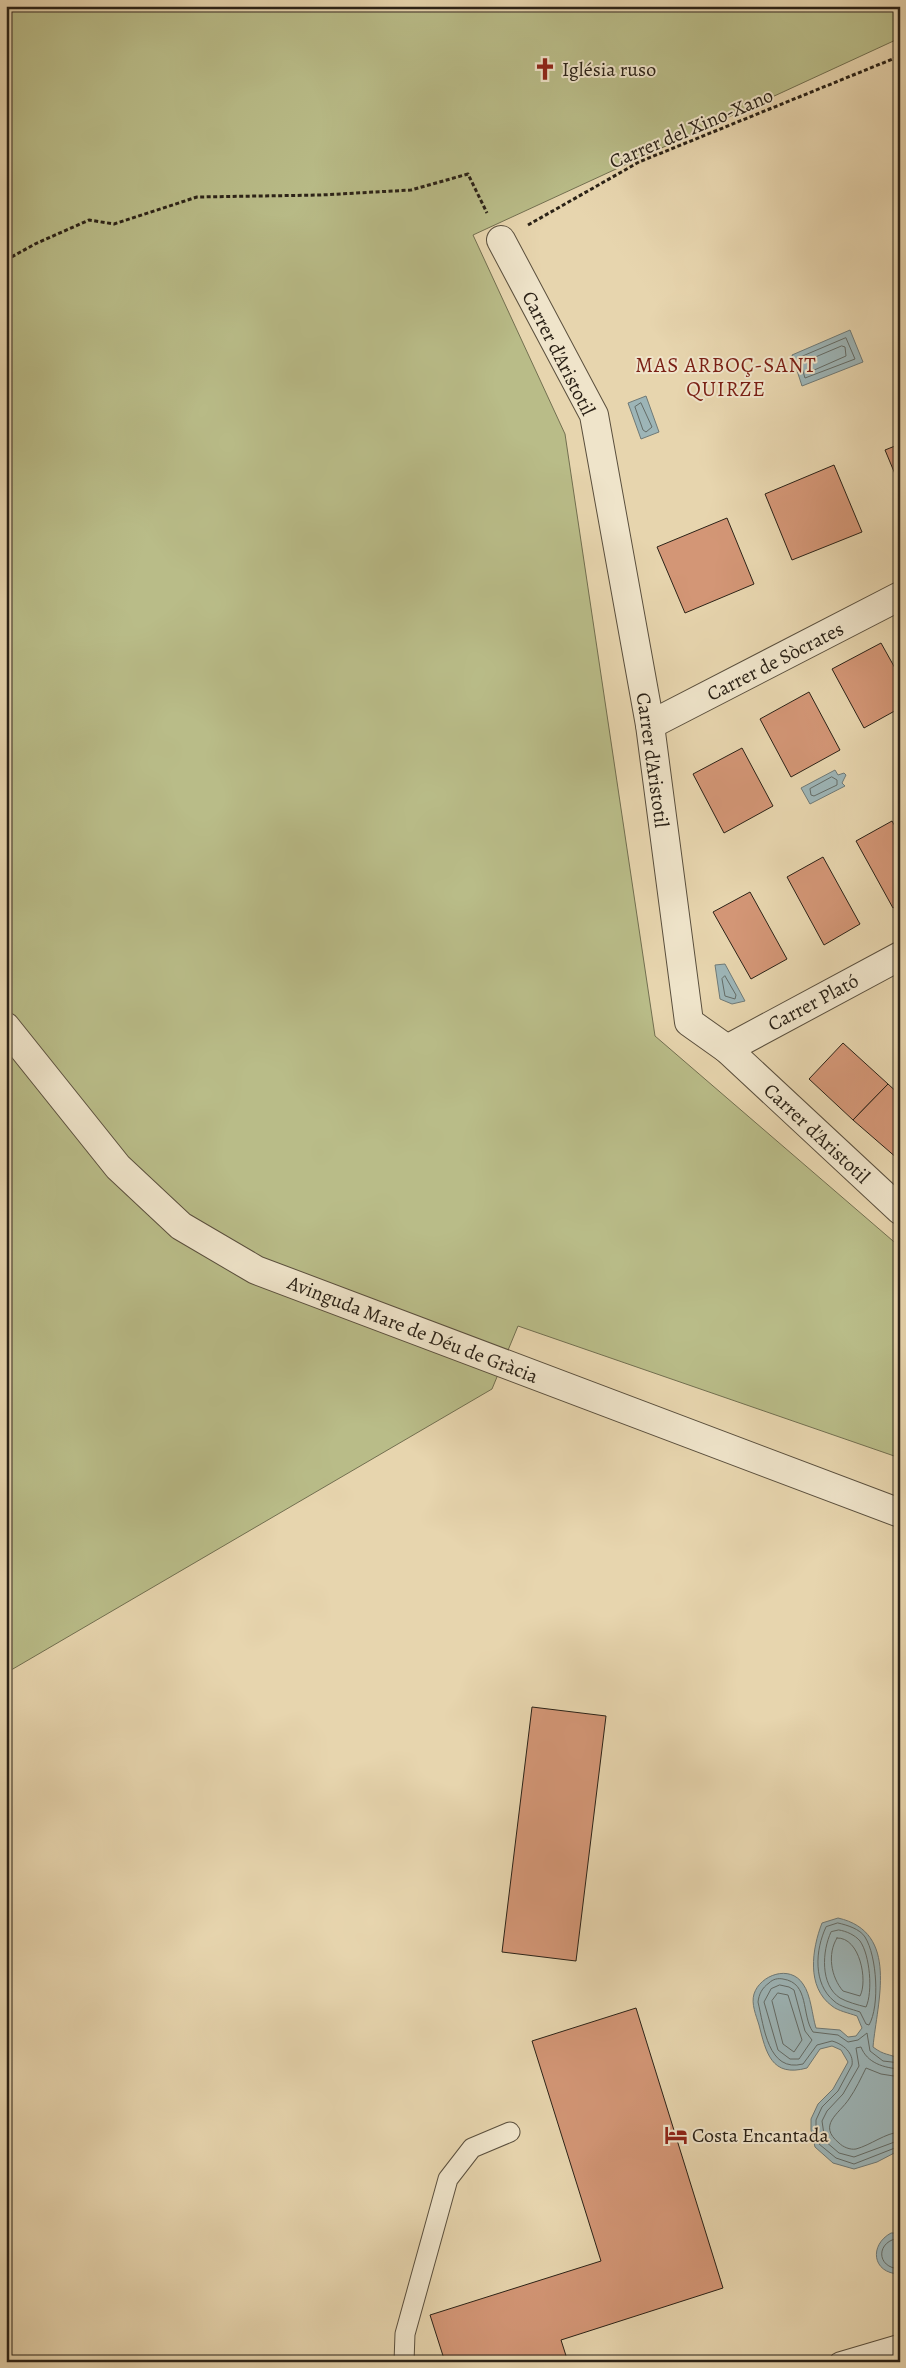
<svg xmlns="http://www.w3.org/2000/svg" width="906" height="2368" viewBox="0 0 906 2368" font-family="Alegreya,serif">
  <rect width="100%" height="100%" fill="#e7d5ae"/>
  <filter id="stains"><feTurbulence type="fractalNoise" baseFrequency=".004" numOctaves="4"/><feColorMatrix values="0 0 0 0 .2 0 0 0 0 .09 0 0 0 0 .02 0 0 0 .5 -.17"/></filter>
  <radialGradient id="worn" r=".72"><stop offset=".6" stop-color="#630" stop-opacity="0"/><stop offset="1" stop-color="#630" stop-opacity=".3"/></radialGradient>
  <!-- green -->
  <path fill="#b9bc88" stroke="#726f50" d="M6,6H900V38L473,235L565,434L655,1036L900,1247V1458L518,1326L492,1389L6,1673Z"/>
  <!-- water -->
  <g fill="#9db5b7" stroke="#6f7a77">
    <path d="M850,330L863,362L802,386L792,355Z"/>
    <path d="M646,396L659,432L641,439L628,403Z"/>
    <path d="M835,770L838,775L844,773L846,775L842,783L845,786L810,804L801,788Z"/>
    <path d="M725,964L745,1001L732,1004L720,999L715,965Z"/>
    <path d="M838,1918C900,1932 877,2002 873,2047C885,2056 888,2053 900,2059V2150L877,2162L854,2169L833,2163L815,2147L811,2130V2119L818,2104L833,2089L848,2062L841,2050L832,2046L820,2049L807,2068C771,2078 766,2052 759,2025C756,2015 751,2004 754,1994C760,1975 790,1964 803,1984C811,1995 812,2015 816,2028L840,2030L848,2037L856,2036L862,2028L857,2016C849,2013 838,2011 832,2006C806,1987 812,1949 822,1923Z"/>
    <path d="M891,2233H900L899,2274C872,2273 869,2245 891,2233Z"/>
  </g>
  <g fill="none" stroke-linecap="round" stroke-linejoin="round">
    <!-- shore -->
    <g stroke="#646c67" stroke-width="1">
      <path d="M846,338L855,359L805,378L799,358Z"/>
      <path d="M842,346L845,347L846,356L812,371L809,370L807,361Z"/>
      <path d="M641,403L652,427L646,432L643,430L635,407Z"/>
      <path d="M832,777L837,780V785L814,796L811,795L810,789Z"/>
      <path d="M725,976L736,995L735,999L725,996L722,979Z"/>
      <path d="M838,1923C847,1925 860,1929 865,1937C877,1956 880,2006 869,2025L866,2024L860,2012C852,2009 840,2007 834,2001C813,1984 815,1950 826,1927Z"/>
      <path d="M839,1930C846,1931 855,1935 860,1941C870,1955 873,1992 866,2007C858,2005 847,2002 840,1998C820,1985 822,1951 831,1932Z"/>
      <path d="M837,1938C860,1937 868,1981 860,1996L843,1991C831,1977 827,1954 837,1938Z"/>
      <path d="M780,1985L789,1987L794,1990L805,2031L812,2040L799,2059H790L778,2050L764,2002L771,1989Z"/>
      <path d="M778,1993L788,1995L802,2040L794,2052L783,2044L772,2001Z"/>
      <path d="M900,2063L883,2061L870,2051L867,2033L858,2040L848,2042L838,2035L813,2032C801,2015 810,1983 783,1979C778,1978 773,1979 769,1983C762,1988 759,1994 758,2002C764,2027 768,2073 803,2064L817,2045L832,2041C843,2044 854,2053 852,2065L838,2091L822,2107L816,2120V2129L819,2144L836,2158L854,2164L900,2146"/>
      <path d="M900,2069C884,2068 867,2063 861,2047L856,2048L859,2066L843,2094L827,2111L822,2121L825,2141L839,2153L854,2157L900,2140"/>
      <path d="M900,2077L881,2074L866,2068C861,2078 856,2089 849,2099C839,2114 817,2125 839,2143C843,2147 850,2150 856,2149C871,2145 885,2133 900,2132"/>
      <path d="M900,2238C876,2240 875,2268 900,2269"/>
    </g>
  </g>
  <!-- building -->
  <g fill="#d39676" stroke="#2b2217">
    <path d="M900,444V486L885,450Z"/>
    <path d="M834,465L862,532L792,560L765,494Z"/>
    <path d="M727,518L754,584L685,613L657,547Z"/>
    <path d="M881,643L900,677V708L864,728L832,669Z"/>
    <path d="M809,692L840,750L791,777L760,719Z"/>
    <path d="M742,748L773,806L724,833L693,774Z"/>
    <path d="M892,821L900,835V904L893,908L856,841Z"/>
    <path d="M823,857L860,924L824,945L787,877Z"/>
    <path d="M750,892L787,959L751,979L713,912Z"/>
    <path d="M843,1043L888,1084L853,1120L809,1079Z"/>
    <path d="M888,1084L900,1095V1157L898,1159L853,1120Z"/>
    <path d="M532,1707L606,1716L576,1961L502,1952Z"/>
    <path d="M636,2008L723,2288L561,2340L568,2362H445L430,2315L601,2261L532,2041Z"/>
  </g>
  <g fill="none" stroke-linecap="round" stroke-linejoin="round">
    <defs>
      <g id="lane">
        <path d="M404,2362L405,2334L448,2179L472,2148L510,2132"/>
        <path d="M839,2362L900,2344"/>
      </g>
      <g id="street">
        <path d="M501,240L594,415L650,725L689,1022L727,1049L900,1210"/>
        <path d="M650,725L900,596"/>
        <path d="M6,1027L118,1167L181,1226L256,1270L900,1513"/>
        <path d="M727,1049L900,956"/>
      </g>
    </defs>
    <!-- lane casing -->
    <use href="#lane" stroke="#5a4f3d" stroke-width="21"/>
    <!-- street casing -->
    <use href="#street" stroke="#5a4f3d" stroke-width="30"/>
    <!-- path -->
    <g stroke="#2b2217" stroke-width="3" stroke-dasharray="4 2.5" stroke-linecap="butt">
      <path d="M528,225L639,162L900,56"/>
      <path d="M6,260L35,244L89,220L114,224L197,197L321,195L411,190L468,174L487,213"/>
    </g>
    <!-- lane -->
    <use href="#lane" stroke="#efe4ca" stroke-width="19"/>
    <!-- street -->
    <use href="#street" stroke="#efe4ca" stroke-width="28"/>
  </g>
  <!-- icons -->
  <defs>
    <symbol id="church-bare" viewBox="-9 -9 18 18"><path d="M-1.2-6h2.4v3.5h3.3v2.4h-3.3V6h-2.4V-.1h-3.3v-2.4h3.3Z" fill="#8f2418" stroke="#efe4ca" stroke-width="2.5" paint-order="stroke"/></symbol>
    <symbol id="hotel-bare" viewBox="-9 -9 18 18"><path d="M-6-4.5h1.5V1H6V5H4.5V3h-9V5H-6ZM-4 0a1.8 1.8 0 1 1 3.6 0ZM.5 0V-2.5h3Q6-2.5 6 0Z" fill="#8f2418" stroke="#efe4ca" stroke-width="2.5" paint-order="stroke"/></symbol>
  </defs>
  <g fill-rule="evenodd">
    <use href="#church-bare" x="529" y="53" width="32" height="32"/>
    <use href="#hotel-bare" x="660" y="2119" width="32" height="32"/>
  </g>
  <g text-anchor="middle" stroke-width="4" stroke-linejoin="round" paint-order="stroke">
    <!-- poi labels -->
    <g font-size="20" fill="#2b2217" stroke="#efe4ca" text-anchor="start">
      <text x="562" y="76">Iglésia ruso</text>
      <text x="692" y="2142">Costa Encantada</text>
    </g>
    <!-- street labels -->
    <g font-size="20" fill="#2b2217" stroke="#efe4ca">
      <text transform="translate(691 128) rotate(-23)" y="7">Carrer del Xino-Xano</text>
      <text transform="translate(559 353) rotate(63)" y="7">Carrer d'Aristotil</text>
      <text transform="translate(775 661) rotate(-27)" y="7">Carrer de Sòcrates</text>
      <text transform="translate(653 760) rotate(82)" y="7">Carrer d'Aristotil</text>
      <text transform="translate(813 1002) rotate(-28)" y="7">Carrer Plató</text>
      <text transform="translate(817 1133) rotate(43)" y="7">Carrer d'Aristotil</text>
      <text transform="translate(413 1329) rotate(21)" y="7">Avinguda Mare de Déu de Gràcia</text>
    </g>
    <!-- neighbourhood labels -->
    <g font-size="21" letter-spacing="1" fill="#7a1f14" stroke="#efe4ca">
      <text x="726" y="372">MAS ARBOÇ-SANT<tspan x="726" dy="24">QUIRZE</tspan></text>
    </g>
  </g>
  <!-- margin -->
  <rect width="906" height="2368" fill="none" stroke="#e7d5ae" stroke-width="25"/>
  <rect x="8" y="8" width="891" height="2353" fill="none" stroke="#2b2217" stroke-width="2.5"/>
  <rect x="12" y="12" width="881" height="2343" fill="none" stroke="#2b2217"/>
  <rect width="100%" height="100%" filter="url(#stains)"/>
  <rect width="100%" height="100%" fill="url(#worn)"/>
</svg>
